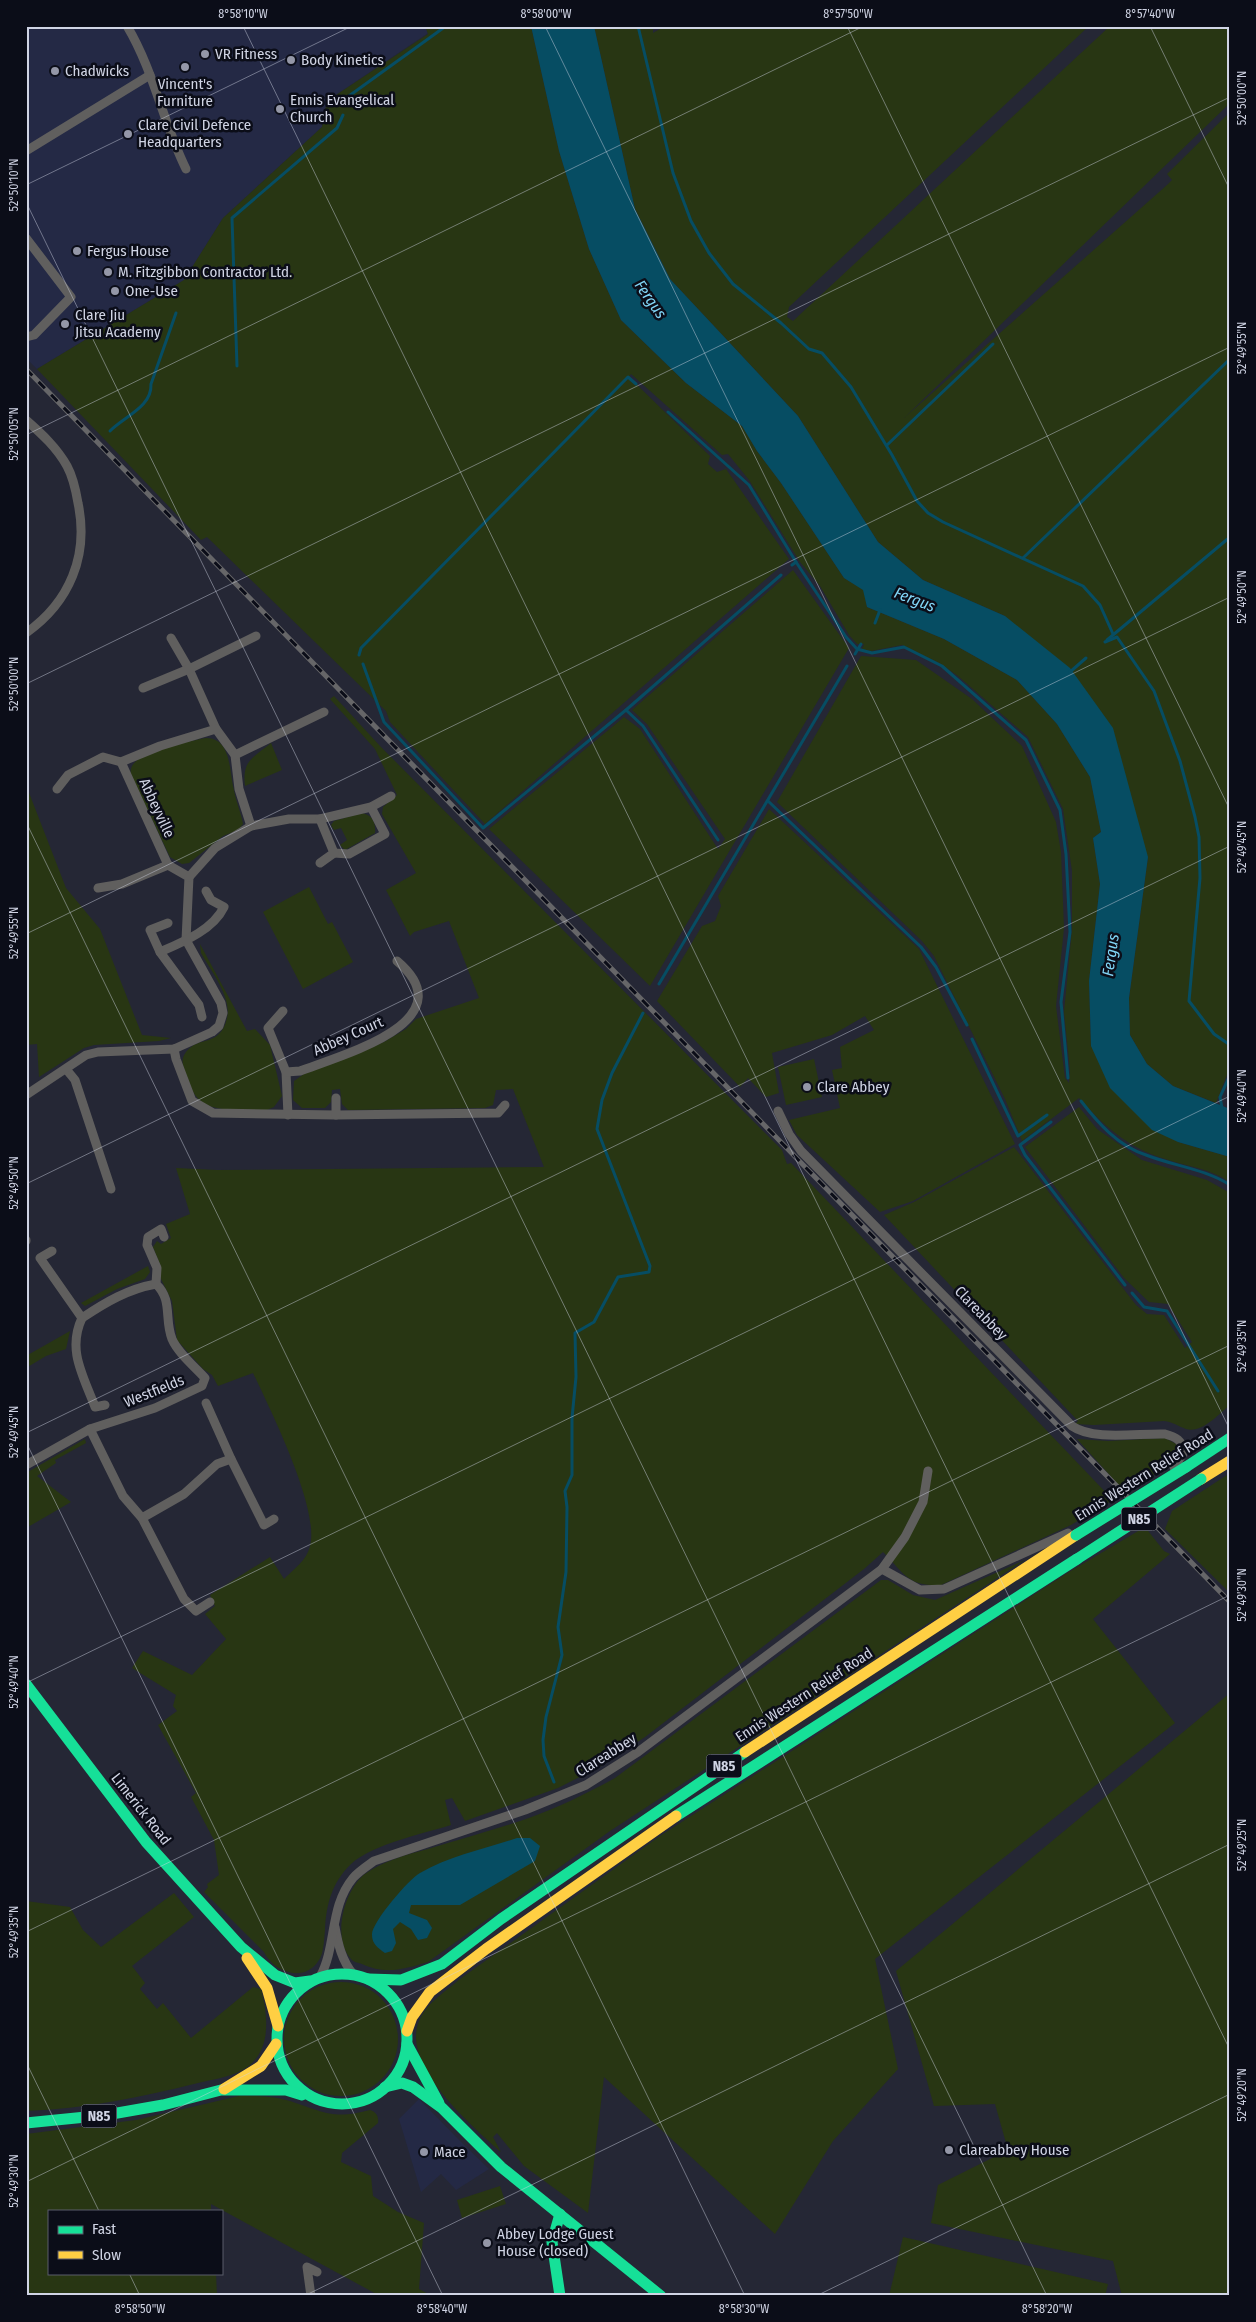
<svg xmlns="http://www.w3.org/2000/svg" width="1256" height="2322" viewBox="0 0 1256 2322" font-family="'Fira Sans Condensed',sans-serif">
  <rect width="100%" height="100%" fill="#252735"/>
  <!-- built -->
  <g fill="#242945">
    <path d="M26,26H425L428,33L327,101L322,127L223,218L184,280L37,369L26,358Z"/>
    <path d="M419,2099L460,2141L489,2169L456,2190L441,2174L421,2192L399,2119Z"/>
  </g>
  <!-- green -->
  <g fill="#283613">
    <path d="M425,26H531L559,151L589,249L621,320L686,383L742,426L757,451L781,483L844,578L864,590L867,607L944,639L1017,680L1057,724L1090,777L1101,832L1093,838L1100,884L1089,981L1091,1046L1178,1142L1230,1157V1182C1209,1168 1185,1166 1162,1158C1127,1147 1103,1125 1079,1098L1022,1141L1005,1099L934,956L922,941L777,802L861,656L916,660L972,699L1022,746L1056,822L1061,852L1064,928L1056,1006L1065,1078L1069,1083L1070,1071L1064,1012L1072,929V871L1063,809L1028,737L958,676L941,664L902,645L871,651L862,649L864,644H857L849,635L820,586L800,562L749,480L728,454L722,455L631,374L629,377L710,456L708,464L717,472L726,469L789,559L485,824L390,722L386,711L207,537L201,540L37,369L184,280L223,218L322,127L327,101L428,34Z"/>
    <path d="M594,26H653V33L665,26H1089L789,307L787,317L793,321L1110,26H1230V103L904,418L1167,185L1172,180L1167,174L1230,112V1067L1216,1103L1173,1086L1147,1064L1130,1035L1129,998L1148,857L1005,616L923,580L878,542L798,416L670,279L635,209Z"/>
    <path d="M793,570L849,648L650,986L489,829L624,717L640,729L718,849L725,839L647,724L632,710Z"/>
    <path d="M334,696L380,746L782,1150L787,1164L791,1163L1113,1500L1071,1525L941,1585C908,1587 904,1573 883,1552L864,1569L645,1737L603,1765L558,1788L465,1821L452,1798L445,1800L451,1825C422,1834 373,1844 351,1864C332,1882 326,1905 325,1930C324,1939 324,1953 319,1960C305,1983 274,1973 264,1952L204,1892L208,1887L207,1884L219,1875L214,1840L191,1797L196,1793L158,1725L177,1711L173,1706L176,1695L132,1668L143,1651L192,1675L226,1639L205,1614L215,1606L210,1595L270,1557L284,1579C294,1569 307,1560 310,1546C320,1509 270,1409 253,1373L218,1386L212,1375L203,1369L177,1340L172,1301L161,1279V1267L153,1247L157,1241L161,1244L171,1238L166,1224L190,1214L176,1168L217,1170L544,1167L513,1089L496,1090L493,1105L485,1108L348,1110L342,1104L340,1089L332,1090L331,1102L325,1108H302L293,1100L294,1081L304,1074L384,1042L406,1029L416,1019L479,998L449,921L414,932L410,936L386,890L416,873L382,814L383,807L397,795L375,749L330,699Z"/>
    <path d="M206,738C232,738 229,772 234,790C236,802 241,812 243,824L238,830L223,836L189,863L182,864L170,857L132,777C131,774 130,771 131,769C133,752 191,741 206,738Z"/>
    <path d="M271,743L282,770L245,786C242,760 253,758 271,743Z"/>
    <path d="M26,785L66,888L100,929L142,1035L171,1038L159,1041L94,1045L84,1048L39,1077L37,1044L26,1045Z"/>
    <path d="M769,809L919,949L1015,1144L913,1201L880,1212L797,1135L789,1120L840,1108L832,1070L842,1068L840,1047L874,1030L865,1016L832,1035L772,1053L779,1093L766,1097L748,1078L740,1087L657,1001L702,926L715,921L721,906L718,896Z"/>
    <path d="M362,813C372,815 376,822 375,833L345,850L340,845L347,840L341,828L334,830L331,825L334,821Z"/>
    <path d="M309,887L328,924L332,922L353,962L303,989L263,912Z"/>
    <path d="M200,944L247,1031L255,1029L270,1045L282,1096L274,1107L267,1110C245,1109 209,1115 195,1095C191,1089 189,1081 186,1074C183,1066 180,1060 186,1052C199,1035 220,1048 227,1018C232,997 211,971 201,953Z"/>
    <path d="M814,1059L822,1097L786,1105L778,1067Z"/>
    <path d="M1079,1107L1097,1129L1142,1160L1207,1180L1230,1193V1405C1219,1414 1201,1434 1186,1429C1178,1426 1173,1422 1164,1421L1094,1425L1075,1424L1078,1421L884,1215L914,1202L1014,1147L1136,1305L1147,1314L1164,1315L1185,1348L1192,1342L1168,1304L1149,1302L1124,1278L1025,1147Z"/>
    <path d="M148,1266L150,1272L145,1279L117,1289L85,1306L81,1303Z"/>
    <path d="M70,1331L66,1349L46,1356L26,1368V1356Z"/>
    <path d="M1165,1438L1178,1445L1180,1450L1173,1463L1125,1492L1077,1439L1108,1441Z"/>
    <path d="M85,1439L86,1443L55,1460L56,1463L37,1476L71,1502L28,1527L26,1524V1473Z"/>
    <path d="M1230,1473V1593L1165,1529L1172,1511Z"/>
    <path d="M1145,1527L1164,1551L1170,1554L1093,1619L1175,1723L875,1959L898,2069L833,2141L775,2234L604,2077L588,2213L524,2166L497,2133L493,2137L501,2152C472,2126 398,2063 420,2019C427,2003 447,1990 460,1979L660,1836L1069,1572Z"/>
    <path d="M1025,1560L610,1831L428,1962C405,1969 385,1975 362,1964C359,1963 354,1962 352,1960C331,1939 344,1890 365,1874C383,1861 406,1855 428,1849C461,1839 494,1830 526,1819C557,1808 586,1794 615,1778L881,1580H888L913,1595L935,1600Z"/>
    <path d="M1230,1693V2296H1122L1113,2261L931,2223L938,2185L1008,2150L995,2104L934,2106L896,1971Z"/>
    <path d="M174,1893L194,1917L132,1966L145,1983L140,1989L157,2009L163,2003L191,2038L253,1987L261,1989C267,2012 272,2045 251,2064C238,2076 215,2079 198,2083C141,2097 85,2109 26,2111V1901L70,1907L83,1930L101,1947Z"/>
    <circle cx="341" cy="2039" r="57"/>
    <path d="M239,2096C256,2096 274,2096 290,2101C324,2112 333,2120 370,2110C376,2112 379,2116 378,2123L342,2153L341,2162L371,2176L373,2196L398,2212L424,2223L419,2289L432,2296H380L211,2204V2211H49V2273H216L217,2296H26V2134L136,2120Z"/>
    <path d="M500,2186L506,2204L462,2218L457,2200Z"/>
    <path d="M903,2237L1108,2284L1105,2296H889Z"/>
  </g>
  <!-- water -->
  <g fill="#064d63">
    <path d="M531,26H594L635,209L670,279L798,416L878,542L923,580L1005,616L1070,668L1113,728L1148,857L1129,998L1130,1035L1147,1064L1173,1086L1230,1109V1157L1178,1142L1152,1130L1110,1088L1091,1046L1089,981L1100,884L1093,838L1101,832L1090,777L1057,724L1017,680L944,639L867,607L863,590L844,578L781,483L757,451L742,426L686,383L621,320L589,249L559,151Z"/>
    <path d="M517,1838H530L540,1846L535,1861L460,1905H411L409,1913L427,1920L432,1928L427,1938L418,1940L411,1929L400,1922L393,1929L396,1943L392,1951L385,1953C378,1948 372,1944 372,1935C371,1923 409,1879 420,1873C449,1856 485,1849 517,1838Z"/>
  </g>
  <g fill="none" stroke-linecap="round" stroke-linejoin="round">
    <!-- stream -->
    <g stroke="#064d63" stroke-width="3">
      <path d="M638,26L673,173L691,221L709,253L733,284L781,323L809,349L822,353L851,387L892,455L917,501L928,513L943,522L1083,586L1100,605L1113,634"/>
      <path d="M342,101L446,26"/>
      <path d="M237,366L232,218L337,128L343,115"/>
      <path d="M668,412L749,485L796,562"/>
      <path d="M110,431C125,416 152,407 151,384L176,313"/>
      <path d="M887,445L993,344"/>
      <path d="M1023,558L1230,359"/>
      <path d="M792,565L796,562L846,637L857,649L872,653L904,647L942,666L1026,740L1060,810L1066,854L1070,932L1061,1002L1068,1078"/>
      <path d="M875,623L880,610"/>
      <path d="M1107,640L1230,537"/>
      <path d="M1105,642L1117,637L1154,691L1180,761L1195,817L1199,837L1200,878L1189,1001L1214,1034L1230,1045"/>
      <path d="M855,654L861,644"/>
      <path d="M359,655L361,648L628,377L636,384"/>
      <path d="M363,664L384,722L483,828L626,710L781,575"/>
      <path d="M1070,672L1086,658"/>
      <path d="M626,710L643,726L718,840"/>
      <path d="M768,801L921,947L936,967L967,1025"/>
      <path d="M659,984L847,666"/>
      <path d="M972,1039L1018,1136L1047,1115"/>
      <path d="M1081,1101C1098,1123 1118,1146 1146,1155C1174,1166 1205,1169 1230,1185"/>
      <path d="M1222,1108L1220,1097L1230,1075"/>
      <path d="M1051,1122L1020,1145L1025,1155L1125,1285"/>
      <path d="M1132,1293L1144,1307L1167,1311L1218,1391"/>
      <path d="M554,1782L544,1756L543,1740L546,1717L562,1655L558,1627L566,1572L567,1507L565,1491L572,1475V1418L576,1377L575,1333L594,1322L618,1277L649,1272L650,1266L597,1129L602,1100L612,1073L643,1013"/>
    </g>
    <!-- street -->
    <g stroke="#605f5e" stroke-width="9">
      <path d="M127,26C154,71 163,123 186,169"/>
      <path d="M26,151L150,75"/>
      <path d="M26,238L71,297L34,335L26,337"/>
      <path d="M26,420C42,434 57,448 67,466C73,477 76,491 78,503C89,555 70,602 26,633"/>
      <path d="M171,638L189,669L216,729L235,755L239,789L251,826L289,819H320L371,807L391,796"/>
      <path d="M143,688L189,669L256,636"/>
      <path d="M235,755L324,712"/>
      <path d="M57,789L68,775L103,757L121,762"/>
      <path d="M334,853L349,854L385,834L371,807"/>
      <path d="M320,863L334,853L320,819"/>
      <path d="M168,865L189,877L186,940"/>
      <path d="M189,877L215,848L251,826"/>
      <path d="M98,888L122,884L168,865L121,762L160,746L216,729"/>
      <path d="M168,923L150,930L160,952L199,1005L202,1017"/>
      <path d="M160,952C183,942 213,930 224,907L211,900L206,891"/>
      <path d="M283,1011L268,1028L286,1072L288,1115"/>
      <path d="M174,1049L176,1059L192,1101L213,1113L336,1115L498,1113L505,1105"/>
      <path d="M66,1069L75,1080L111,1189"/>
      <path d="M286,1072L300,1071C342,1055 468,1021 397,961"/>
      <path d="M26,1095L86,1055L98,1052L174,1049L212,1032L219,1026L223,1013L221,1003L186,940"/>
      <path d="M336,1098V1115"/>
      <path d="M778,1111L789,1134L801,1151L1072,1426C1093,1441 1138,1433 1165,1434C1176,1437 1182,1440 1184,1452L1174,1467"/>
      <path d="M26,1241V1240"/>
      <path d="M52,1251L40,1258L82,1318C67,1350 83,1375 95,1407L105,1405"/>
      <path d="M82,1318C106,1302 128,1289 156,1284"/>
      <path d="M90,1429L155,1408L202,1386L205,1378C194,1366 178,1353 172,1339C164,1319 173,1300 156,1284L157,1268L147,1245L148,1237L161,1229L164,1237"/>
      <path d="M231,1459L264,1525L274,1519"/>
      <path d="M26,1465L90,1429L123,1496L142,1518L184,1599L196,1611L210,1602"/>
      <path d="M142,1518L184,1494L217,1464L231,1459L206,1403"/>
      <path d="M882,1569L920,1590L944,1589L1068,1533"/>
      <path d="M335,1927C338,1944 342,1961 353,1974"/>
      <path d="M320,1977C337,1946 329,1907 353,1878C358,1872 367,1866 374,1861L525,1810L586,1785L638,1752L882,1569L905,1537L923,1502L928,1471"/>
      <path d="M311,2296L307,2267L317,2272"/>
    </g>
    <!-- fast -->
    <g stroke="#16e098" stroke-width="11">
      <path d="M1186,1467L1230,1438"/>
      <path d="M26,1684L146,1842L241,1947L275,1975L295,1983L310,1981"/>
      <path d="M676,1816L1077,1559"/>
      <circle cx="342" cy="2039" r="65"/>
      <path d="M368,1979L401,1980L442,1964L501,1919L745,1752"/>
      <path d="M407,2044L439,2103"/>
      <path d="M385,2087L402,2083L413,2087L442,2108L501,2167L661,2296"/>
      <path d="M26,2123L106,2115L163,2105L221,2090H286L302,2095"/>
      <path d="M560,2214L552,2242L560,2296"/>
    </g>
    <!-- slow -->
    <g stroke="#ffcf43" stroke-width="11">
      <path d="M1201,1479L1230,1461"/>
      <path d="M745,1752L1076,1535"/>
      <path d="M247,1958L267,1988L278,2026"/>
      <path d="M407,2031L412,2017L430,1992L486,1949L676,1816"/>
      <path d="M224,2089L261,2066L276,2044"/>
    </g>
    <defs>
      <path id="rail" d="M26,369L1230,1602"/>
    </defs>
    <!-- rail casing -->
    <use href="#rail" stroke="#666668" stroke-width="5"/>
    <!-- rail -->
    <use href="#rail" stroke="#0b0d18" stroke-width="3" stroke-dasharray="9" stroke-linecap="butt"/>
    <!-- fast-bridge -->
    <g stroke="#16e098" stroke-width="11">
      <path d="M1076,1535L1186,1467"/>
      <path d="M1077,1559L1201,1479"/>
    </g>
  </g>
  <!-- ticks -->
  <path fill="none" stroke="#d0d4e4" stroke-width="1" stroke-opacity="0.45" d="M243,26L1230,2050M545,26L1230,1430M847,26L1230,810M1150,26L1230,190M26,185L352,26M26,202L1047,2296M26,435L864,26M26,684L1230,97M26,822L745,2296M26,934L1230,347M26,1184L1230,597M26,1433L1230,846M26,1442L443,2296M26,1683L1230,1096M26,1932L1230,1345M26,2062L99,2211M26,2182L1230,1595M129,2273L140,2296M304,2296L1230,1844M816,2296L1230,2094"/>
  <!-- markers -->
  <g fill="#9497a7" stroke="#0b0d18" stroke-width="2">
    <circle cx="205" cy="54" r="5"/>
    <circle cx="291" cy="60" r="5"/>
    <circle cx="185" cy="67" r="5"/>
    <circle cx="55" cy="71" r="5"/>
    <circle cx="280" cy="109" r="5"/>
    <circle cx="128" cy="134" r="5"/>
    <circle cx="77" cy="251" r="5"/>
    <circle cx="108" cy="272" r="5"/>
    <circle cx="115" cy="291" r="5"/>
    <circle cx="65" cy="324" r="5"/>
    <circle cx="807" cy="1087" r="5"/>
    <circle cx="949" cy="2150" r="5"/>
    <circle cx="424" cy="2152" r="5"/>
    <circle cx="487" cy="2243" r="5"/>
  </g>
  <g text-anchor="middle" stroke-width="5" stroke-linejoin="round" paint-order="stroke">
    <!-- shield labels -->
    <g fill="#0b0d18" stroke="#9598a7" stroke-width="1">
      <rect x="1121.5" y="1507.5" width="35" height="23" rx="4"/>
      <rect x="706.5" y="1754.5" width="35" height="23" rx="4"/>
      <rect x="81.5" y="2104.5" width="35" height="23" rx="4"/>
    </g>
    <g font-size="14" font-weight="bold" fill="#d0d4e4">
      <text x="1139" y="1524">N85</text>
      <text x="724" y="1771">N85</text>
      <text x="99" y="2121">N85</text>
    </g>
    <!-- poi labels -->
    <g font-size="15" fill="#d0d4e4" stroke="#0b0d18" text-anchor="start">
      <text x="215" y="59">VR Fitness</text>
      <text x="301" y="65">Body Kinetics</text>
      <text x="65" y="76">Chadwicks</text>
      <text x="185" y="89" text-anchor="middle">Vincent's<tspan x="185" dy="17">Furniture</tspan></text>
      <text x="290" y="105">Ennis Evangelical<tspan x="290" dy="17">Church</tspan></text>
      <text x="138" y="130">Clare Civil Defence<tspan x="138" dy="17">Headquarters</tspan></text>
      <text x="87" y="256">Fergus House</text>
      <text x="118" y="277">M. Fitzgibbon Contractor Ltd.</text>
      <text x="125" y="296">One-Use</text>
      <text x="75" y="320">Clare Jiu<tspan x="75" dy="17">Jitsu Academy</tspan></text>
      <text x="817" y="1092">Clare Abbey</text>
      <text x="959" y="2155">Clareabbey House</text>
      <text x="434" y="2157">Mace</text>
      <text x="497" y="2239">Abbey Lodge Guest<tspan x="497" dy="17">House (closed)</tspan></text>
    </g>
    <!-- street labels -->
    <g font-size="15" fill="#d0d4e4" stroke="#0b0d18">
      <text transform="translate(157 808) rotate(65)" y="5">Abbeyville</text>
      <text transform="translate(348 1036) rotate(-24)" y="5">Abbey Court</text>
      <text transform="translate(981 1313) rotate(46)" y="5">Clareabbey</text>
      <text transform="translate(154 1391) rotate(-22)" y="5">Westfields</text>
      <text transform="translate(1144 1475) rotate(-32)" y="5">Ennis Western Relief Road</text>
      <text transform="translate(804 1695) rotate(-33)" y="5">Ennis Western Relief Road</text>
      <text transform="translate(606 1755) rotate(-32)" y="5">Clareabbey</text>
      <text transform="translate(141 1809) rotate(52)" y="5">Limerick Road</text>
    </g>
    <!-- water labels -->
    <g font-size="16" font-style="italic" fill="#81d5f6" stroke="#0b0d18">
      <text transform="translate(651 299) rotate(55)" y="6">Fergus</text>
      <text transform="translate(915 599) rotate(21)" y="6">Fergus</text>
      <text transform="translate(1110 955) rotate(-82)" y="6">Fergus</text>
    </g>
  </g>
  <!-- border -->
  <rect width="1256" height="2322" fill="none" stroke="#0b0d18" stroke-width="55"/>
  <!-- legend -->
  <rect x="48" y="2210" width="175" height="65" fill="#0b0d18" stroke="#5a5d6a"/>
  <rect x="58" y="2226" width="25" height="8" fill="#16e098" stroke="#5a5d6a"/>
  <text x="92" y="2234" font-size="15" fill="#d0d4e4">Fast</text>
  <rect x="58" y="2251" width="25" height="8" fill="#ffcf43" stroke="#5a5d6a"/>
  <text x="92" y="2260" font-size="15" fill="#d0d4e4">Slow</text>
  <rect x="28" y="28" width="1200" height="2266" fill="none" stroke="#d0d4e4" stroke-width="2"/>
  <g font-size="12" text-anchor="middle" fill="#d0d4e4">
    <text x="243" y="18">8°58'10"W</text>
    <text x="546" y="18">8°58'00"W</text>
    <text x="848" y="18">8°57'50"W</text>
    <text x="1150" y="18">8°57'40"W</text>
    <text transform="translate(1242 98) rotate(-90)" y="4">52°50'00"N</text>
    <text transform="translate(14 185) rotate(-90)" y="4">52°50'10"N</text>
    <text transform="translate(1242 348) rotate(-90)" y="4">52°49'55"N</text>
    <text transform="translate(14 434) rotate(-90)" y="4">52°50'05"N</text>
    <text transform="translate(1242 597) rotate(-90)" y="4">52°49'50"N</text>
    <text transform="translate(14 684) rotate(-90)" y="4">52°50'00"N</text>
    <text transform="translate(1242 847) rotate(-90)" y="4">52°49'45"N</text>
    <text transform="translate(14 933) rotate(-90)" y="4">52°49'55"N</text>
    <text transform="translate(1242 1096) rotate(-90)" y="4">52°49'40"N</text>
    <text transform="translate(14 1183) rotate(-90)" y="4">52°49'50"N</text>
    <text transform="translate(1242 1346) rotate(-90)" y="4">52°49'35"N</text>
    <text transform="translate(14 1432) rotate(-90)" y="4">52°49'45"N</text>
    <text transform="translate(1242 1595) rotate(-90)" y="4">52°49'30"N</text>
    <text transform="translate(14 1682) rotate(-90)" y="4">52°49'40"N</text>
    <text transform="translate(1242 1845) rotate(-90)" y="4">52°49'25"N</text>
    <text transform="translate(14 1932) rotate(-90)" y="4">52°49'35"N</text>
    <text transform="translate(1242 2095) rotate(-90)" y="4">52°49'20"N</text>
    <text transform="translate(14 2181) rotate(-90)" y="4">52°49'30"N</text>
    <text x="140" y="2313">8°58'50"W</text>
    <text x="442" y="2313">8°58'40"W</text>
    <text x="744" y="2313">8°58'30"W</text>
    <text x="1047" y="2313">8°58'20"W</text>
  </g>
</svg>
